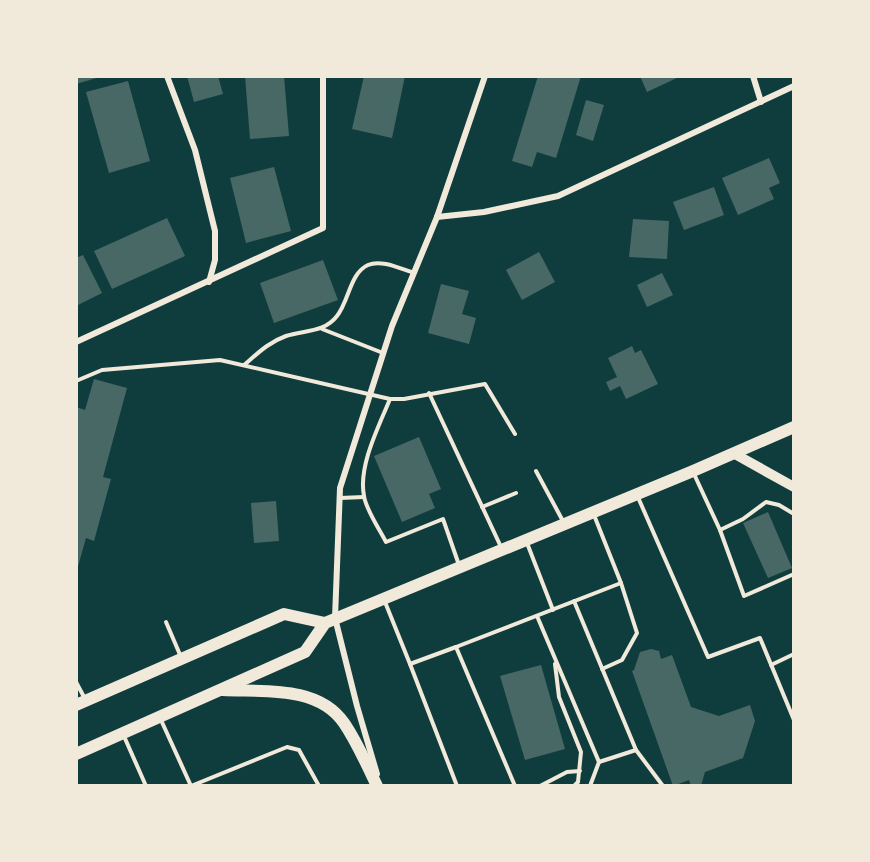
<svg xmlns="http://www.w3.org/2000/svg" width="870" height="862" viewBox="0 0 870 862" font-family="Jost,sans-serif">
  <rect width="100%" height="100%" fill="#0f3d3e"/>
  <!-- building -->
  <g fill="#486865">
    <path d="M76,76H100V77L76,84Z"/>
    <path d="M187,76H218L223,94L194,102Z"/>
    <path d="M245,76H284L289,136L250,139Z"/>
    <path d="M364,76H405L392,138L352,129Z"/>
    <path d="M538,76H581L556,158L537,152L532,167L512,161Z"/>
    <path d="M640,76H681L647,92Z"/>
    <path d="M128,81L150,161L109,173L86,92Z"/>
    <path d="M586,100L604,105L593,141L576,135Z"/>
    <path d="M769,158L780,183L769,188L774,199L738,215L722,178Z"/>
    <path d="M274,167L291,231L246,243L230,178Z"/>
    <path d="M714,187L724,215L684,230L673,202Z"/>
    <path d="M167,218L185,256L112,289L94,251Z"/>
    <path d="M633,219L669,221L667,259L629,257Z"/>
    <path d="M539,252L555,282L522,300L506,270Z"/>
    <path d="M83,255L102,293L76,306V258Z"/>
    <path d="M323,260L338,300L274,323L260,283Z"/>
    <path d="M662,273L673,295L647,307L637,285Z"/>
    <path d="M441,284L469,291L462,314L476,318L469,344L428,333Z"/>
    <path d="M632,346L635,353L641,350L658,384L626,399L620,386L610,391L606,382L617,377L608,358Z"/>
    <path d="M94,379L127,388L103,477L111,479L94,541L86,538L77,570L76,407L85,410Z"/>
    <path d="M419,437L441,489L429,494L435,508L402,522L374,456Z"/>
    <path d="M276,501L279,541L254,543L251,503Z"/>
    <path d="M768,512L792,568L768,578L743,523Z"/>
    <path d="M651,649L659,651L661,659L672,655L691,707L719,716L750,705L755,721L743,758L705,772L701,786H691L689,780L673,786L632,671L634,670L640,652Z"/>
    <path d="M541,665L565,749L525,760L500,676Z"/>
  </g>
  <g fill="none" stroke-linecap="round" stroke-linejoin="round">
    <!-- service -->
    <g stroke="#f1e9da" stroke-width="4">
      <path d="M322,329L383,353"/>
      <path d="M244,365C258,353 269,342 286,336C304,330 324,333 337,316C349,301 350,273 368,265C381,259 401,269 414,273"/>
      <path d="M76,381L102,370L220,360L390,399H404L485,384L515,434"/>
      <path d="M429,393L501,547"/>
      <path d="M390,399C379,426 358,466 364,496C366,510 380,530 386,542L443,519L459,565"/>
      <path d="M536,471L564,523"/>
      <path d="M694,474L720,530L744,596L794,574"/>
      <path d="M637,495L708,657L760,638L794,720"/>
      <path d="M340,498L364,497"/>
      <path d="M482,507L516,493"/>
      <path d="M594,515L621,583L637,633L622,660L602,669"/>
      <path d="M720,530L743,519L766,502L779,505L794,514"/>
      <path d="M527,543L553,610"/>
      <path d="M385,602L410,664L456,647"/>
      <path d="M537,616L599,762L636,750L574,601"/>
      <path d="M166,622L181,657"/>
      <path d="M410,664L457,786"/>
      <path d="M555,664L559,697L581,752L578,782L574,786"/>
      <path d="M771,665L794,654"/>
      <path d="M76,682L84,697"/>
      <path d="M161,720L191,786"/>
      <path d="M123,734L146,786"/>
      <path d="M636,750L663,786"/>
      <path d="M191,786L287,747L299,750L319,786"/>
      <path d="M515,786L456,647L621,583"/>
      <path d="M540,786L567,772L580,771"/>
      <path d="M590,786L599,762"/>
    </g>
    <!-- minor -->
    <g stroke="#f1e9da" stroke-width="6">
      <path d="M167,76L195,150L215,231V260L209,282"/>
      <path d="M753,76L761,102"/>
      <path d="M437,217L484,212L558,196L794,86"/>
      <path d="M76,342L323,228V76"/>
      <path d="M377,774L357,706L335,618L340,488L392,326L437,217L485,76"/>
    </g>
    <!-- secondary -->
    <path stroke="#f1e9da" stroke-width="10" d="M733,453L794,487"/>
    <!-- primary -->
    <g stroke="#f1e9da" stroke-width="12">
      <path d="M223,690C263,692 318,685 344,723C357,742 367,765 377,786"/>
      <path d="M76,705L284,614L325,623"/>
      <path d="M76,754L305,652L325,623L693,471L794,427"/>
    </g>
  </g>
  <!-- border -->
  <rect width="870" height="862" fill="none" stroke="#f1e9da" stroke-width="156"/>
</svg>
